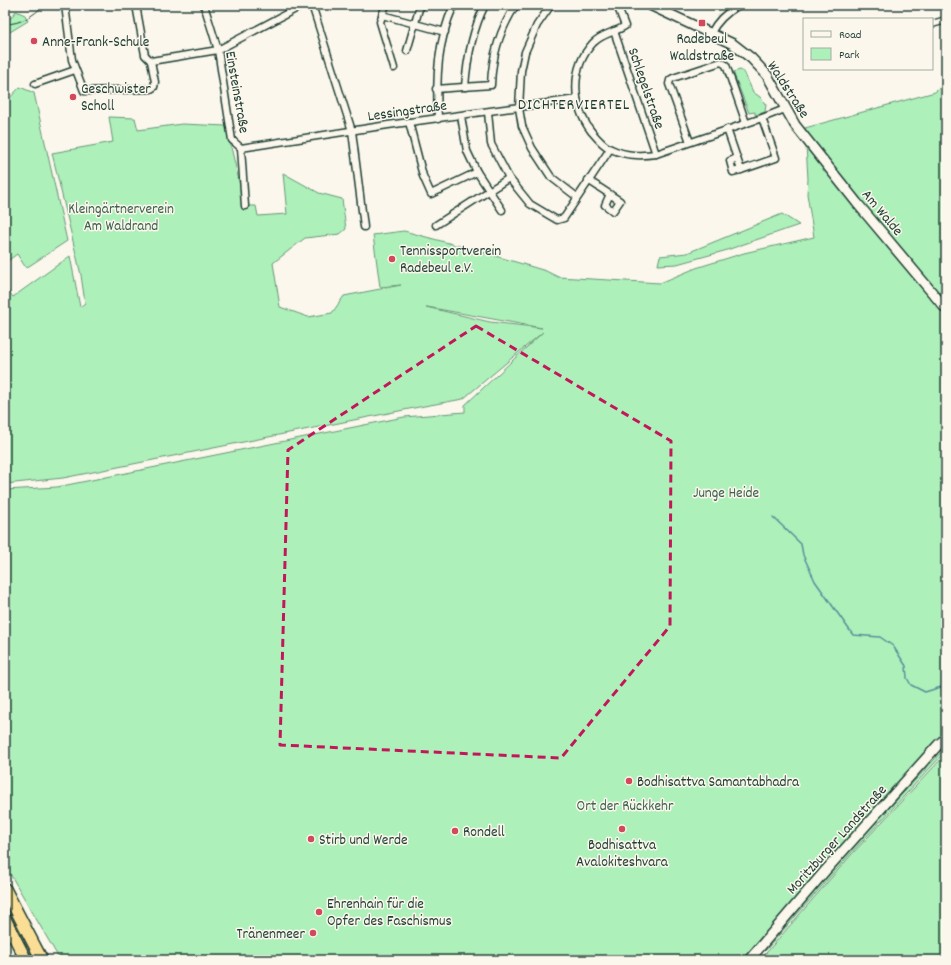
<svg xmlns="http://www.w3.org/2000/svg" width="951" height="965" viewBox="0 0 951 965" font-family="Dekko,sans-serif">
  <rect width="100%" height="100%" fill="#fbf7ec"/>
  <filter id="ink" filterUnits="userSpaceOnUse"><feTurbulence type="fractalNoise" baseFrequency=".025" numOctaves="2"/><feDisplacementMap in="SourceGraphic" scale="8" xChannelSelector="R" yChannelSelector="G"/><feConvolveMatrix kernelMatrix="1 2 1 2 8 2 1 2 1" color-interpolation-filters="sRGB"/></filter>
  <g filter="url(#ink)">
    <!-- green -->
    <g fill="#aef0ba" stroke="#669677" fill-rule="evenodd">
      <path d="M16,11L25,15L28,21L5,35V18L10,19Z"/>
      <path d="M740,70L744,72L753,92L760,97L766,105L765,112L755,115V112L749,113L733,72Z"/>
      <path d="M946,82V737L907,775L818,871L742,960H60L5,865V490L57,487L404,417L465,412V405L543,332L463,399L419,407L63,478L5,484V287L13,297L70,256L80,307L85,303L81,275L52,153L113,142L109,117L135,118L138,130L182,124L226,126L245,206H256L258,216L287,214L283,173L319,193L342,199L346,229L340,234L305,238L273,263L280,307L308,317L332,313L344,296L401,285L380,287L373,235L404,231L482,252L546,271L558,277L660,283L696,268L744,253L814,237L807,194L808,179L805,128L935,92ZM426,307H427L542,328L490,322Z"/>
      <path d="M20,87L34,93L67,241L26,268L17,254L5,263V103Z"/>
      <path d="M782,214L799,225L724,251L677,264L658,265L660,256L687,253Z"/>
      <path d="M946,747V751L851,853L766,950L763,951L762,949L849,851Z"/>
      <path d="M946,754V960H760L852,854Z"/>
    </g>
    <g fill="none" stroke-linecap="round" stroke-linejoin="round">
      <!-- stream -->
      <path stroke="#579099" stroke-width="1.5" d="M773,517L801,544L803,555L815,581L853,635L880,637L893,646L906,666L907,678L911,685L925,692L941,687L946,684"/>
      <defs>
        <g id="street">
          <path d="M65,5L72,60L84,91L151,89L154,87L155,82L151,61L145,55L136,5"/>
          <path d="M204,5L218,50L232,140L241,148L245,206"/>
          <path d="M312,5L352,131L364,227"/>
          <path d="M387,5L385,7L380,22L394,68"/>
          <path d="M551,5L537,25L525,52L521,71L519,108L522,126L532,148L551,177L577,197"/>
          <path d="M617,5L625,26C614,33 603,33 593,43C570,68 572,105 591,131C596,137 603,146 611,149C626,156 640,156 656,154L762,118L785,109"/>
          <path d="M382,15L445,32"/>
          <path d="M932,24L946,20"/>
          <path d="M614,31L656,154"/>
          <path d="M711,33C717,21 727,12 739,5"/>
          <path d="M407,51L419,9L422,5"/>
          <path d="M151,61L218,50L303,5"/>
          <path d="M35,84L75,70"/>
          <path d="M465,87C467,59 472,31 485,5"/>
          <path d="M436,89L491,85C492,56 500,29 516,5"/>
          <path d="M488,112L491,144L509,178L530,204L557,220L564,218L610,149"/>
          <path d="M461,116L467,151L477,172L502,210"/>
          <path d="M438,119C436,79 437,42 454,5"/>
          <path d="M409,122L423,176L431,194L477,172"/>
          <path d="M727,129L741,170L776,158L762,118"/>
          <path d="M690,142L669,84L670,80L673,78L721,62L726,65L746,123"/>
          <path d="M241,148L388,125L577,99"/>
          <path d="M737,158L730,161L733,172L741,170"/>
          <path d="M588,180L620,201L613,211L605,205L610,194"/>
          <path d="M436,225L509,178"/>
        </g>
        <g id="secondary">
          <path d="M650,5L733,44L751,58L767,75L795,125L857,203L946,309"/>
          <path d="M749,960L825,871L938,745L946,738"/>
        </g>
        <g id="highway">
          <path d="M5,889L42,960"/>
          <path d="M5,919L26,960"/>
        </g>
      </defs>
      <!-- street casing -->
      <use href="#street" stroke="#1f3d34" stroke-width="9"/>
      <!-- secondary casing -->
      <use href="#secondary" stroke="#1f3d34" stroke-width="12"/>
      <!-- highway casing -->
      <use href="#highway" stroke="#1f3d34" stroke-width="14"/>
      <!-- street -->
      <use href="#street" stroke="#fbf7ec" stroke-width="6"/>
      <!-- secondary -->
      <use href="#secondary" stroke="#fbf7ec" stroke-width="9"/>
      <!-- highway -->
      <use href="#highway" stroke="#fbde96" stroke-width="11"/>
      <!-- tram -->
      <path stroke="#1f3d34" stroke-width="1" d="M5,24C21,24 33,16 44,5"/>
    </g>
  </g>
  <!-- marked area -->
  <path fill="none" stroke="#c2185b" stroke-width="3" stroke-dasharray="8 5" stroke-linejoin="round" d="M476,326L671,441L670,626L561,758L280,745L288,450Z"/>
  <!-- markers -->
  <g fill="#d1495b" stroke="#fbf7ec" stroke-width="1.5">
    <rect x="698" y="19" width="8" height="8" rx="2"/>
    <circle cx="34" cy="41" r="4"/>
    <circle cx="73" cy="97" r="4"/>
    <circle cx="392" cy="259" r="4"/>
    <circle cx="629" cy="781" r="4"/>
    <circle cx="622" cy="829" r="4"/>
    <circle cx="455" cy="831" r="4"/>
    <circle cx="311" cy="839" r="4"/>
    <circle cx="319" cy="912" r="4"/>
    <circle cx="313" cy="933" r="4"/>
  </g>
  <g text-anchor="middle" stroke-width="3" stroke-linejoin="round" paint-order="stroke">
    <!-- poi labels -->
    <g font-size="15" fill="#1f3d34" stroke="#fbf7ec" text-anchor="start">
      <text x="702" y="43" text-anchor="middle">Radebeul<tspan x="702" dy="17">Waldstraße</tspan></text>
      <text x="42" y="46">Anne-Frank-Schule</text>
      <text x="81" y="93">Geschwister<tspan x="81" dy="17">Scholl</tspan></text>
      <text x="400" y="255">Tennissportverein<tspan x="400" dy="17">Radebeul e.V.</tspan></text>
      <text x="637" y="786">Bodhisattva Samantabhadra</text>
      <text x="463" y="836">Rondell</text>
      <text x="319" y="844">Stirb und Werde</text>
      <text x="622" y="849" text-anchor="middle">Bodhisattva<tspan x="622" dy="17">Avalokiteshvara</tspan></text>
      <text x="327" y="908">Ehrenhain für die<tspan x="327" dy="17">Opfer des Faschismus</tspan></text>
      <text x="305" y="938" text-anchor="end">Tränenmeer</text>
    </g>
    <!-- street labels -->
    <g font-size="15" fill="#1f3d34" stroke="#fbf7ec">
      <text transform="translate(647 88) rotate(71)" y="5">Schlegelstraße</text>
      <text transform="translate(789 89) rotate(57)" y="5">Waldstraße</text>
      <text transform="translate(238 92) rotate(80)" y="5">Einsteinstraße</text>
      <text transform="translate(407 110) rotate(-8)" y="5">Lessingstraße</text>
      <text transform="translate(883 212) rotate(50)" y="5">Am Walde</text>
      <text transform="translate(836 839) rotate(-48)" y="5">Moritzburger Landstraße</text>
    </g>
    <!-- park labels -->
    <g font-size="15" fill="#3c614f" stroke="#fbf7ec">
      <text x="121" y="213">Kleingärtnerverein<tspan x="121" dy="17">Am Waldrand</tspan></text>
      <text x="726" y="497">Junge Heide</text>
      <text x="625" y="810">Ort der Rückkehr</text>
    </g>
    <!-- neighbourhood labels -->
    <g font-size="16" letter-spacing="1" fill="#1f3d34" stroke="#fbf7ec">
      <text x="574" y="109">DICHTERVIERTEL</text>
    </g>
  </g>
  <!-- margin -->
  <rect width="951" height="965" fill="none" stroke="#fbf7ec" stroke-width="20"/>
  <rect x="10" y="10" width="931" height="945" fill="none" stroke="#1f3d34" stroke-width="1.5" filter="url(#ink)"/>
  <!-- legend -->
  <rect x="803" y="18" width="130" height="52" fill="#fbf7ec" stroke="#a3ada2"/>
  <rect x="811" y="31" width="20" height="6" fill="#fbf7ec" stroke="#a3ada2"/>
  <text x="839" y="38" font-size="12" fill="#1f3d34">Road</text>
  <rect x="811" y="48" width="20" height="12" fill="#aef0ba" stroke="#a3ada2"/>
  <text x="839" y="58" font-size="12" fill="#1f3d34">Park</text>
</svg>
